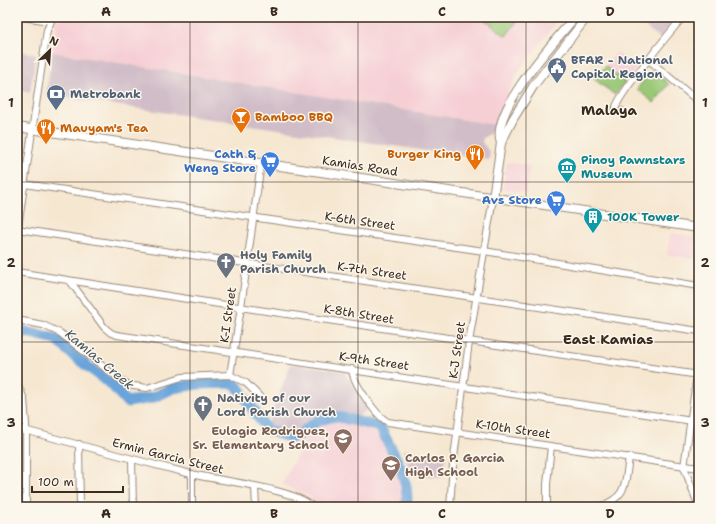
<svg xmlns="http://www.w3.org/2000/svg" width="716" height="524" viewBox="0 0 716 524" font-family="'Shantell Sans',sans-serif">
  <rect width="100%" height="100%" fill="#fbf7ec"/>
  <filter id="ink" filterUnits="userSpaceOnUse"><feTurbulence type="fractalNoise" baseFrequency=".025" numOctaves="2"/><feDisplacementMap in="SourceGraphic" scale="8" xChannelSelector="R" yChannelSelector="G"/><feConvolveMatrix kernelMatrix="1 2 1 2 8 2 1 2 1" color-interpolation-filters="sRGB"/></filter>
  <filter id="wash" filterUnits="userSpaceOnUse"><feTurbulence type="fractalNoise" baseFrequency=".012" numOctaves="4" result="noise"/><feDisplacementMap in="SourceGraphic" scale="16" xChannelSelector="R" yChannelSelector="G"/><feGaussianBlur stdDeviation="0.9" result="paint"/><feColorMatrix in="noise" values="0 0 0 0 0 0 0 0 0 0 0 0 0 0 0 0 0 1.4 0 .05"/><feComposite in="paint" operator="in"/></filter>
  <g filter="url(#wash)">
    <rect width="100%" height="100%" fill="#f6e7d1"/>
    <!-- built -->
    <g fill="#f6cfd5">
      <path d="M60,17H560L517,73L496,125L52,52L57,26L54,24Z"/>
      <path d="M617,52L637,68L625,82L605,66Z"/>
      <path d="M507,162L530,166L526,192L503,188Z"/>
      <path d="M670,233L699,237V259L667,255Z"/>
      <path d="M336,418L368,426L385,444L406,498L398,507H317L310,497L282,484L310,430L325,420Z"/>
      <path d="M17,431L23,432L24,507H17Z"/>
    </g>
    <!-- industrial -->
    <g fill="#d1bdc8">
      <path d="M642,17H676L660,38L639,22Z"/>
      <path d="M17,51L36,54L30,92L17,90Z"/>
      <path d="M52,52L496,125L495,130L483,138L482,142L490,153L489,160L46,95Z"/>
      <path d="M291,364L343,371L370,408L358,416L330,415L306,421L301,430L281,432L267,426Z"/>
      <path d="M404,450L446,456L443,477L411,475Z"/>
    </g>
    <!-- green -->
    <g fill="#99c877" stroke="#6a794a">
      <path d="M481,17H520L506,36Z"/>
      <path d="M605,66L625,82L615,95L594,79Z"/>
      <path d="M652,70L669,84L654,103L637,89Z"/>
      <path d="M611,107L624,108L623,115L610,114Z"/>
    </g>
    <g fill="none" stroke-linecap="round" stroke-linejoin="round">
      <!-- river -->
      <path stroke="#6aa4da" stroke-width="11" d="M17,330L56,339L74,356L112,385L127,402L152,398L173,388L198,384L235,383L267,430L292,438L301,434L311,425L320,420L335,416L380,427C391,449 412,482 406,507"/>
    </g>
  </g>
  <g filter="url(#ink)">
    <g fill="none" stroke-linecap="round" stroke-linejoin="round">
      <defs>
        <g id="minor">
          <path d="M23,17L50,21"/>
          <path d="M649,60L699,102"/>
          <path d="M616,107C619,94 671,31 683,17"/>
          <path d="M17,183L484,251L699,286"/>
          <path d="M17,229L699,331"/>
          <path d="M17,234L47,30L53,17"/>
          <path d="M17,272L219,304L699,375"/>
          <path d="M70,281L104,327L111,333L117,335L699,422"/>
          <path d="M17,320L43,325L60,333L127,385L147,388L182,377L230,375L246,383L261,398"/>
          <path d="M699,360L684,467L699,507"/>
          <path d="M352,369C352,381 376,416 388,422L699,468"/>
          <path d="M230,375L241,307L261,163"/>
          <path d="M17,383L24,399L26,424V507"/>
          <path d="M17,428C75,444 132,459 191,474C220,481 293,488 313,507"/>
          <path d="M79,444L80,507"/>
          <path d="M132,459L133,507"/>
          <path d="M192,474V507"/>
          <path d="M255,487L256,507"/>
          <path d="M450,507L453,465L469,342L493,198"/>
          <path d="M547,507V484L551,446"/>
          <path d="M598,507C627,498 625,485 629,457"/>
        </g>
        <g id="major">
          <path d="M17,127L699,228"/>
          <path d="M501,143C489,112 555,41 575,17"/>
          <path d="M493,198L501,143L513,119L534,85L587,17"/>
        </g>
      </defs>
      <!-- minor casing -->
      <use href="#minor" stroke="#988878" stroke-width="8"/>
      <!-- major casing -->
      <use href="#major" stroke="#988878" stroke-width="10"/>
      <!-- minor -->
      <use href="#minor" stroke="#fff" stroke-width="6"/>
      <!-- major -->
      <use href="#major" stroke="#fff" stroke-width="8"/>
    </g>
  </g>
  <!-- grid -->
  <path fill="none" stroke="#3b2a1e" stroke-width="1" stroke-opacity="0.55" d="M190,17V507M358,17V507M526,17V507M17,182H699M17,342H699"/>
  <!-- icons -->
  <defs>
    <symbol id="civic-pin" viewBox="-11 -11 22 30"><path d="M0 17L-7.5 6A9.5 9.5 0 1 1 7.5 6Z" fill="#5c6f8a" stroke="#fbf7ec"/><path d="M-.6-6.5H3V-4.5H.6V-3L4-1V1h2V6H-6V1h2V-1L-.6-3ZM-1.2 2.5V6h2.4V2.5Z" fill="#fff"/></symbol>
    <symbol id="bank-pin" viewBox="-11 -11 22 30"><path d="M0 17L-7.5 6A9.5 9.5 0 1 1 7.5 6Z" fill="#5c6f8a" stroke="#fbf7ec"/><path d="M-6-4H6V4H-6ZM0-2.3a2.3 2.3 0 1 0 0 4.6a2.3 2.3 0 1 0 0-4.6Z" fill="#fff"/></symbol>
    <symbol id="bar-pin" viewBox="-11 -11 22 30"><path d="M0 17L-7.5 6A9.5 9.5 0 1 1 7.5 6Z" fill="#e8710a" stroke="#fbf7ec"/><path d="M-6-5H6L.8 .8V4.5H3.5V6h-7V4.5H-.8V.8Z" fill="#fff"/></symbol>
    <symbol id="restaurant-pin" viewBox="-11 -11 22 30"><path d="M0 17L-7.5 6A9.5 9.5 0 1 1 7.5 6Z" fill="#e8710a" stroke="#fbf7ec"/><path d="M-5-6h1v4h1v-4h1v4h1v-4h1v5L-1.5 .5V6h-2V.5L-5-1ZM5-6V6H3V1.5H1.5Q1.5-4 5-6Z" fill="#fff"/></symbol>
    <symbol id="supermarket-pin" viewBox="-11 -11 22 30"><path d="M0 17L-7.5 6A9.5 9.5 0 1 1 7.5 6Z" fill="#3f7fe0" stroke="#fbf7ec"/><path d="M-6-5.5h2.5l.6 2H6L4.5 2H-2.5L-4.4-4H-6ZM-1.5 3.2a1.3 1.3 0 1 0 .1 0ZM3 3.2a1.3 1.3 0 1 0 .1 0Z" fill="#fff"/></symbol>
    <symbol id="museum-pin" viewBox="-11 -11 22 30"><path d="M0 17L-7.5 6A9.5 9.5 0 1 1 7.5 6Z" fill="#0f9aa8" stroke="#fbf7ec"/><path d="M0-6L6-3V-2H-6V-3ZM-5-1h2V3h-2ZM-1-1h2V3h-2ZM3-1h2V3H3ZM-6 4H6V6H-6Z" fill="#fff"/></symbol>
    <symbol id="building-pin" viewBox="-11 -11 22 30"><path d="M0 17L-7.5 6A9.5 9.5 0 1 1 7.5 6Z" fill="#0f9aa8" stroke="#fbf7ec"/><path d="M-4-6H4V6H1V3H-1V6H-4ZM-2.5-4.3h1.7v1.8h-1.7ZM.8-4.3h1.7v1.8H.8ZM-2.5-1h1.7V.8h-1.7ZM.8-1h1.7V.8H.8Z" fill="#fff"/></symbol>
    <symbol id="church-pin" viewBox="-11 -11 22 30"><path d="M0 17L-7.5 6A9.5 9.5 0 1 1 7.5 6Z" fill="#6b7280" stroke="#fbf7ec"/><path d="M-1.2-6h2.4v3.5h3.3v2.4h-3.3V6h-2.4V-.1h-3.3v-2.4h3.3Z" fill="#fff"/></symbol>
    <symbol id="school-pin" viewBox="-11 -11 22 30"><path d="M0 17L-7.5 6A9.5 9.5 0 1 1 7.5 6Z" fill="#8d6e63" stroke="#fbf7ec"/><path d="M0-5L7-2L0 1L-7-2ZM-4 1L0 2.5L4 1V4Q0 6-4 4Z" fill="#fff"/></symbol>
  </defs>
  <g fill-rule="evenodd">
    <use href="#civic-pin" x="546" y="56" width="22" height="30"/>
    <use href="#bank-pin" x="45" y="83" width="22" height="30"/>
    <use href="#bar-pin" x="230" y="106" width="22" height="30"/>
    <use href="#restaurant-pin" x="35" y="117" width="22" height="30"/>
    <use href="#restaurant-pin" x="464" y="143" width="22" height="30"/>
    <use href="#supermarket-pin" x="259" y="150" width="22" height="30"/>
    <use href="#museum-pin" x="556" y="156" width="22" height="30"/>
    <use href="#supermarket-pin" x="545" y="189" width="22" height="30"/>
    <use href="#building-pin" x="582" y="206" width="22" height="30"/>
    <use href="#church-pin" x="215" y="251" width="22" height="30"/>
    <use href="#church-pin" x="192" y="394" width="22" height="30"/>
    <use href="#school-pin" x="332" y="427" width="22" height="30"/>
    <use href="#school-pin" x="380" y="454" width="22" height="30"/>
  </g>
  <g text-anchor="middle" stroke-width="3" stroke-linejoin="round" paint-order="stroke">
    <!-- service labels -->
    <g font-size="12" font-weight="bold" fill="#4e5e75" stroke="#fbf7ec" text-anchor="start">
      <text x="571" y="64">BFAR - National<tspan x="571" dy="14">Capital Region</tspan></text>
      <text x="70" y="98">Metrobank</text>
    </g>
    <!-- food labels -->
    <g font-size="12" font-weight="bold" fill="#c56008" stroke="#fbf7ec" text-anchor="start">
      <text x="255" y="121">Bamboo BBQ</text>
      <text x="60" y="132">Mauyam's Tea</text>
      <text x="461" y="158" text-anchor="end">Burger King</text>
    </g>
    <!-- shop labels -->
    <g font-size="12" font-weight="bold" fill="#366cbe" stroke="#fbf7ec" text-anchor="end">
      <text x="256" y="158">Cath &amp;<tspan x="256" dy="14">Weng Store</tspan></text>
      <text x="542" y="204">Avs Store</text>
    </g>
    <!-- culture labels -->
    <g font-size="12" font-weight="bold" fill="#0d838f" stroke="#fbf7ec" text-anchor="start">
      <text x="581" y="164">Pinoy Pawnstars<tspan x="581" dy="14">Museum</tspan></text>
      <text x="607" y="221">100K Tower</text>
    </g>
    <!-- street labels -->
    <g font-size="12" fill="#3b2a1e" stroke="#fbf7ec">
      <text transform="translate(360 166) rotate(9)" y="4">Kamias Road</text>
      <text transform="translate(360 221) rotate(8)" y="4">K-6th Street</text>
      <text transform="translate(372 271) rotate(8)" y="4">K-7th Street</text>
      <text transform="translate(359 314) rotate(9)" y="4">K-8th Street</text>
      <text transform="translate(228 315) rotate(-82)" y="4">K-I Street</text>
      <text transform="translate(457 350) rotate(-82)" y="4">K-J Street</text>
      <text transform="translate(374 361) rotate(8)" y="4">K-9th Street</text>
      <text transform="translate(513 429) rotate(8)" y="4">K-10th Street</text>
      <text transform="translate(168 456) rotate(14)" y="4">Ermin Garcia Street</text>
    </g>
    <!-- worship labels -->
    <g font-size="12" font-weight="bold" fill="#5b616d" stroke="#fbf7ec" text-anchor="start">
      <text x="240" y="259">Holy Family<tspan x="240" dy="14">Parish Church</tspan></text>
      <text x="217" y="402">Nativity of our<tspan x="217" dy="14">Lord Parish Church</tspan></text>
    </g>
    <!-- education labels -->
    <g font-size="12" font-weight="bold" fill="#785e54" stroke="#fbf7ec" text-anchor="end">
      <text x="329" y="435">Eulogio Rodriguez,<tspan x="329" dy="14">Sr. Elementary School</tspan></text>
      <text x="405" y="462" text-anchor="start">Carlos P. Garcia<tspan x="405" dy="14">High School</tspan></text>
    </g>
    <!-- water labels -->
    <g font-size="13" font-style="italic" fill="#4b5560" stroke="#fbf7ec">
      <text transform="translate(100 359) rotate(40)" y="5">Kamias Creek</text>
    </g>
    <!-- quarter labels -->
    <g font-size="14" font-weight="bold" fill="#3b2a1e" stroke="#fbf7ec">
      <text x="609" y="115">Malaya</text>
      <text x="608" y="344">East Kamias</text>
    </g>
  </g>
  <!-- margin -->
  <rect width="716" height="524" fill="none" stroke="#fbf7ec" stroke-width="44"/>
  <!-- north arrow -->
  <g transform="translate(50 50) rotate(25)" stroke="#fbf7ec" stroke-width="3" paint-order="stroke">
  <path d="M0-3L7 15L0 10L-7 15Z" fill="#3b2a1e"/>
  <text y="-6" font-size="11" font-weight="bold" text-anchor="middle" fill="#3b2a1e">N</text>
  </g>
  <!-- scale -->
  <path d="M32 486v6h91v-6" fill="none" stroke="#3b2a1e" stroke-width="2"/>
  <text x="38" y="486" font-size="12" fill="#3b2a1e" stroke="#fbf7ec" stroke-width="3" paint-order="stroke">100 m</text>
  <rect x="22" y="22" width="672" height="480" fill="none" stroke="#3b2a1e" stroke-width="1.5"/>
  <g font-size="13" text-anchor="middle" font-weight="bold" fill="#3b2a1e">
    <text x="106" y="16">A</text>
    <text x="274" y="16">B</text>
    <text x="442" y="16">C</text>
    <text x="610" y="16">D</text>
    <text x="11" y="107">1</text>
    <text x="705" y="107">1</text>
    <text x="11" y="267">2</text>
    <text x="705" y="267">2</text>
    <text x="11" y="427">3</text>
    <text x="705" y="427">3</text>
    <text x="106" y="518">A</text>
    <text x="274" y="518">B</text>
    <text x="442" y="518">C</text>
    <text x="610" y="518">D</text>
  </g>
</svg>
